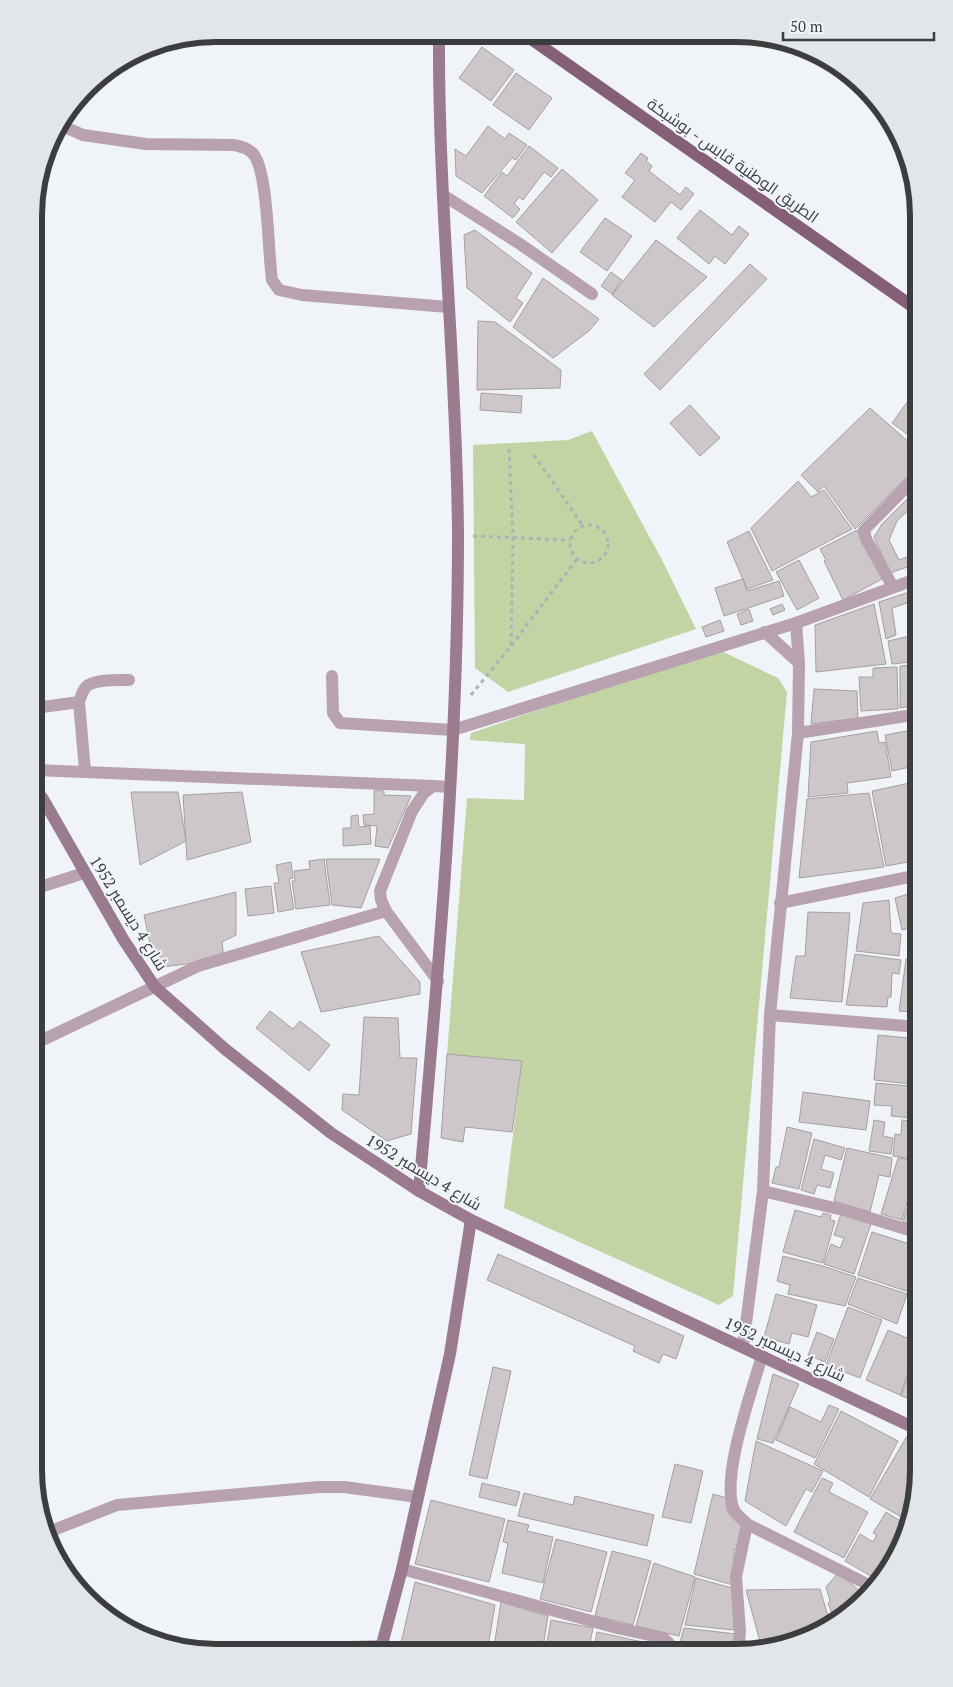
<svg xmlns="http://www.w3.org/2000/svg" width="953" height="1687" viewBox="0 0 953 1687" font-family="'PT Serif',Cairo,serif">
  <rect width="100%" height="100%" fill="#f0f4f8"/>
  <!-- green -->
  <g fill="#c2d4a4">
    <path d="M592,431L662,560L696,629L508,692L475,668L473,445L568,440Z"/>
    <path d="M717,649L778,678L787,692L733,1296L719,1305L504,1208L522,1061L447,1054L467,798L524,800L525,744L470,740L471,733Z"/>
  </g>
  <!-- building -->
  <g fill="#cdc7c9" stroke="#a59fa1">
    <path d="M482,47L514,70L491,101L459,78Z"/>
    <path d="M516,73L552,98L529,130L493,105Z"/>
    <path d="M488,126L505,139L509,133L527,145L516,160L512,158L482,193L456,176L455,149L466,156Z"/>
    <path d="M529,146L558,168L551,177L544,172L523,200L519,197L514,204L520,209L513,218L484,196L502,172L507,176Z"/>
    <path d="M641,153L648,158L646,161L652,166L649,171L680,195L686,187L694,194L681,210L671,202L655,222L622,197L635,180L625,173Z"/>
    <path d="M562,169L598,200L552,253L516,222Z"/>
    <path d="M700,210L732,235L739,226L749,234L725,264L715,256L709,264L677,238Z"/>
    <path d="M605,218L632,236L607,271L580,252Z"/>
    <path d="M475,230L532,273L516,298L523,303L510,322L467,288L464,235Z"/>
    <path d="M656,240L707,277L654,327L612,295Z"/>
    <path d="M750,264L767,279L660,390L644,374Z"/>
    <path d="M611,272L622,280L612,294L601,286Z"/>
    <path d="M543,278L599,319L589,331L553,358L513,327Z"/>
    <path d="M478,321L495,322L561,370L560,388L477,390Z"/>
    <path d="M919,386V438L917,441L892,423Z"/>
    <path d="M481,393L522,396L521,413L480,410Z"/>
    <path d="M690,405L720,438L700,456L670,423Z"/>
    <path d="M870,408L919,451V465L855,529L824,486L818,492L801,475Z"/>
    <path d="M798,481L811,497L824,490L852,529L772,571L751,528Z"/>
    <path d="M919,487V506L916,503L897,521L889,540L899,560L915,554L919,563L890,573L874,537L882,524Z"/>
    <path d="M857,530L882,579L843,600L824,561L826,560L820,549Z"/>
    <path d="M749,531L773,580L747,589L727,542Z"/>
    <path d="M799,560L819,598L797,610L776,572Z"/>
    <path d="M743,579L747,591L779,581L784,596L724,616L715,588Z"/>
    <path d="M909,592L913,601L892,608L896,635L886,639L879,602Z"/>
    <path d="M782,604L785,610L773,615L770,609Z"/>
    <path d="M874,604L886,664L816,672L815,625Z"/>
    <path d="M749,609L753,621L741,625L737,614Z"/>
    <path d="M720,620L724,631L706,637L702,627Z"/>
    <path d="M919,634V661L892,664L888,641Z"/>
    <path d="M919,665V705L900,708V666Z"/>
    <path d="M897,667L898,709L861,711L859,677H873V668Z"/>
    <path d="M814,689L857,691L858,718L811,724Z"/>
    <path d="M918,729L919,765L892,771L885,735Z"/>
    <path d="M877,731L879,743L885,742L891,777L847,783L848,793L808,797L811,742Z"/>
    <path d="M919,781V860L886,866L872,791Z"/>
    <path d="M374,790L384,791V795L411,796L388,848L375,846L377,826L364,825L363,815L374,814Z"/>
    <path d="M131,792H178L186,841L140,865Z"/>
    <path d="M242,792L251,842L187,860L183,795Z"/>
    <path d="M869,793L884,867L799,878L807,799Z"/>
    <path d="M358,815L359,827L370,826L371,844L343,846V828H351V816Z"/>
    <path d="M324,859L330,905L296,909L292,881H295L294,871L310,869L309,861Z"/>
    <path d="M326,859H380L361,908L332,905Z"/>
    <path d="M291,862L293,878L289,879L294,909L278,912L274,883H279L276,865Z"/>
    <path d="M271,886L274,913L248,916L245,889Z"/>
    <path d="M919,891V925L902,930L895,898Z"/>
    <path d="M236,892V935L222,942L224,959L155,968L144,915Z"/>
    <path d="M889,900L891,933L901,934L899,956L856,951L863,903Z"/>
    <path d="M808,912L850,913L842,1002L790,998L796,956H805Z"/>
    <path d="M919,927V952L912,953L913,929Z"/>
    <path d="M379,936L420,982V994L321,1012L301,952Z"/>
    <path d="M855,954L901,960L899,974L892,973L891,997H888L887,1007L846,1005Z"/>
    <path d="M906,959L919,960V1013L899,1011Z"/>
    <path d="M270,1011L293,1029L300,1021L330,1045L309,1071L256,1028Z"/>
    <path d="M364,1017L398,1018L400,1058H417L411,1134L387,1141L342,1110L343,1094L359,1095Z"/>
    <path d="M878,1035L919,1039V1085L874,1080Z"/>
    <path d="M447,1054L522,1061L512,1132L465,1127L463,1142L441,1138Z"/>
    <path d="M876,1083L919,1087V1119L891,1116L892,1106L874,1105Z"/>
    <path d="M803,1092L870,1101L866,1130L799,1122Z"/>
    <path d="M874,1120L885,1122L883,1136L893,1138L891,1154L869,1151Z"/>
    <path d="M902,1120L919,1122V1160L893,1156L895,1134L901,1135Z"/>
    <path d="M787,1127L812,1133L799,1189L772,1183L776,1167H779Z"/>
    <path d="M814,1139L845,1148L841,1160L825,1155L821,1169L834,1173L830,1188L817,1185L814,1194L801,1190Z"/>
    <path d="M847,1148L892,1158L890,1177L879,1175L870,1212L834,1201Z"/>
    <path d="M898,1158L919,1161L902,1220L881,1214Z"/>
    <path d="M918,1173H919V1227L903,1222Z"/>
    <path d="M795,1210L821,1217L823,1213L831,1215L830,1220L835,1221L823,1263L783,1252Z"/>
    <path d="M841,1214L871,1224L854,1274L824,1264L831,1244L840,1248L844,1238L834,1235Z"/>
    <path d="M872,1232L919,1247V1261L909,1292L858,1275Z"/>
    <path d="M498,1254L684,1336L676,1359L663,1354L659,1363L633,1351L635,1346L487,1280Z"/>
    <path d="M783,1256L823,1266L856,1277L845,1306L788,1294L790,1285L777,1281Z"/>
    <path d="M919,1274V1298L910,1294Z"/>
    <path d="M858,1278L907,1294L897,1324L848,1304Z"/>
    <path d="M776,1294L817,1305L808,1337L792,1333L789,1344L764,1337Z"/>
    <path d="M848,1307L882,1320L860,1378L826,1365Z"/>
    <path d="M888,1330L919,1343L900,1395L866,1380Z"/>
    <path d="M817,1332L834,1339L825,1362L808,1355Z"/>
    <path d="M919,1345V1381L912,1399L901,1396Z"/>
    <path d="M493,1367L511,1371L487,1479L469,1475Z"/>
    <path d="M773,1374L799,1384L773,1443L757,1439Z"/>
    <path d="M829,1405L839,1409L815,1458L776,1440L790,1407L821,1422Z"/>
    <path d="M841,1411L898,1441L869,1497L814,1464Z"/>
    <path d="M907,1436L919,1444V1483L910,1522L870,1499Z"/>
    <path d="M756,1441L823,1471L812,1492L806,1489L786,1526L745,1501Z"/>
    <path d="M675,1464L703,1471L691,1523L662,1517Z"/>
    <path d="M822,1478L833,1483L829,1492L868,1512L844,1558L794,1532Z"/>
    <path d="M482,1483L520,1492L516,1506L479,1497Z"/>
    <path d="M524,1493L573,1505L575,1496L654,1515L647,1546L518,1516Z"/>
    <path d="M713,1494L727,1498V1510L729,1514L736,1519L743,1521L739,1550L734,1549L733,1585L694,1574Z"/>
    <path d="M431,1500L505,1519L489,1582L415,1564Z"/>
    <path d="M886,1512L902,1522L903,1520L909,1524L905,1540L881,1582L845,1561L860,1534L873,1542L877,1535L873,1533Z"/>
    <path d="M508,1520L529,1525L527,1531L553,1537L543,1583L502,1573L508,1543L503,1542Z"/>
    <path d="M556,1539L607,1552L591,1612L540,1599Z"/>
    <path d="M612,1551L651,1561L633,1625L595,1616Z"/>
    <path d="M654,1563L695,1577L679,1636L636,1626Z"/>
    <path d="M838,1573L866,1596L836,1624L828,1603L830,1601L826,1587Z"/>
    <path d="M696,1578L732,1588L734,1630L685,1625Z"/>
    <path d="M415,1582L495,1605L487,1653L399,1652Z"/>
    <path d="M820,1589L831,1626L796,1643L762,1649L746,1590Z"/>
    <path d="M501,1602L548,1616L542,1653H493Z"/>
    <path d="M551,1620L593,1628L588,1653H545Z"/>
    <path d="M684,1628L736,1634L734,1653H677Z"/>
    <path d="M597,1632L661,1646L659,1653H593Z"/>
  </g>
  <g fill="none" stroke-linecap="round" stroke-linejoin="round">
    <!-- path -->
    <g stroke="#afb2b5" stroke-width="3" stroke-dasharray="4 4" stroke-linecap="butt">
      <path d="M509,449L513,537L511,646"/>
      <path d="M534,455L583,526"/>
      <circle cx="589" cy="544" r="19"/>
      <path d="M473,536L570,540"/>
      <path d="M471,695L511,646L577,559"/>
    </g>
    <!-- street -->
    <g stroke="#b8a2b0" stroke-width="12">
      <path d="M60,125L83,135L146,144L234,145C242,147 249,148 254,155C268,174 268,252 272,280L279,290L302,295L448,307"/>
      <path d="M443,195L520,244L592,294"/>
      <path d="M893,587L866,539L864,530L919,474"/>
      <path d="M765,632L799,663"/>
      <path d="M332,676L333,713L340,723L453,730L796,623L919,578"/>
      <path d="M35,708L79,702"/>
      <path d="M798,733L919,714"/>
      <path d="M35,770L433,786"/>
      <path d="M85,771L79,702C81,697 82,691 86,687C93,679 119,680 129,680"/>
      <path d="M34,889L84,873"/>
      <path d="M780,903L919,875"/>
      <path d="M438,981L386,911L381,900L380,891L412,811L424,793L433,786L450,787"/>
      <path d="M770,1015L919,1027"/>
      <path d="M34,1044L198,966L386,911"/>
      <path d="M763,1191L847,1211L919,1233"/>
      <path d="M743,1347L763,1191L770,1015L798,733L799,663L796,623"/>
      <path d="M762,1356C752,1390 720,1479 734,1510C737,1516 743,1519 747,1524L875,1588"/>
      <path d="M46,1533L117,1505L319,1487H344L418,1497"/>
      <path d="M402,1569L617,1628L663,1638L669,1643L670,1648L669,1653"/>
      <path d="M192,1652L382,1646"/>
      <path d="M738,1653L740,1631L736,1577L747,1524"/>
    </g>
    <!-- secondary -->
    <g stroke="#9a7b8f" stroke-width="12">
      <path d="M35,789L43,799L123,939L155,987L225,1049L331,1133L419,1191L471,1220L919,1430"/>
      <path d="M419,1191C438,973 458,755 458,535C457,368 438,202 439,35"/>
      <path d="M380,1652L402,1569L450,1354L471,1220"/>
    </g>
    <!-- primary -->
    <path stroke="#845f77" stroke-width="12" d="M527,36L919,311"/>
  </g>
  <g text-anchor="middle" stroke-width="4" stroke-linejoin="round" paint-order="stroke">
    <!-- street labels -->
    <g font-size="16" fill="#3b3d3e" stroke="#f0f4f8">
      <text transform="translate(733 160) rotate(35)" y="6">الطريق الوطنية قابس - بوشبكة</text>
      <text transform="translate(129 913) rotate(58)" y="6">شارع 4 ديسمبر 1952</text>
      <text transform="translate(424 1172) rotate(31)" y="6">شارع 4 ديسمبر 1952</text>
      <text transform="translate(785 1349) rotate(25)" y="6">شارع 4 ديسمبر 1952</text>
    </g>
  </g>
  <!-- crop -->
  <path d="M0 0H953V1687H0ZM216 42H736A174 174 0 0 1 910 216V1470A174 174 0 0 1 736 1644H216A174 174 0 0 1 42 1470V216A174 174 0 0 1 216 42Z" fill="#e2e5e9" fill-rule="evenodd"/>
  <path fill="none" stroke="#3b3d3e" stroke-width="6" d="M216 42H736A174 174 0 0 1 910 216V1470A174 174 0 0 1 736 1644H216A174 174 0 0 1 42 1470V216A174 174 0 0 1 216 42Z"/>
  <!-- scale -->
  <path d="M783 32v8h151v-8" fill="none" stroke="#3b3d3e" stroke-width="2.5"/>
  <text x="790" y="32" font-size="15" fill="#3b3d3e" stroke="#f0f4f8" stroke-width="4" paint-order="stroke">50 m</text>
</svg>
